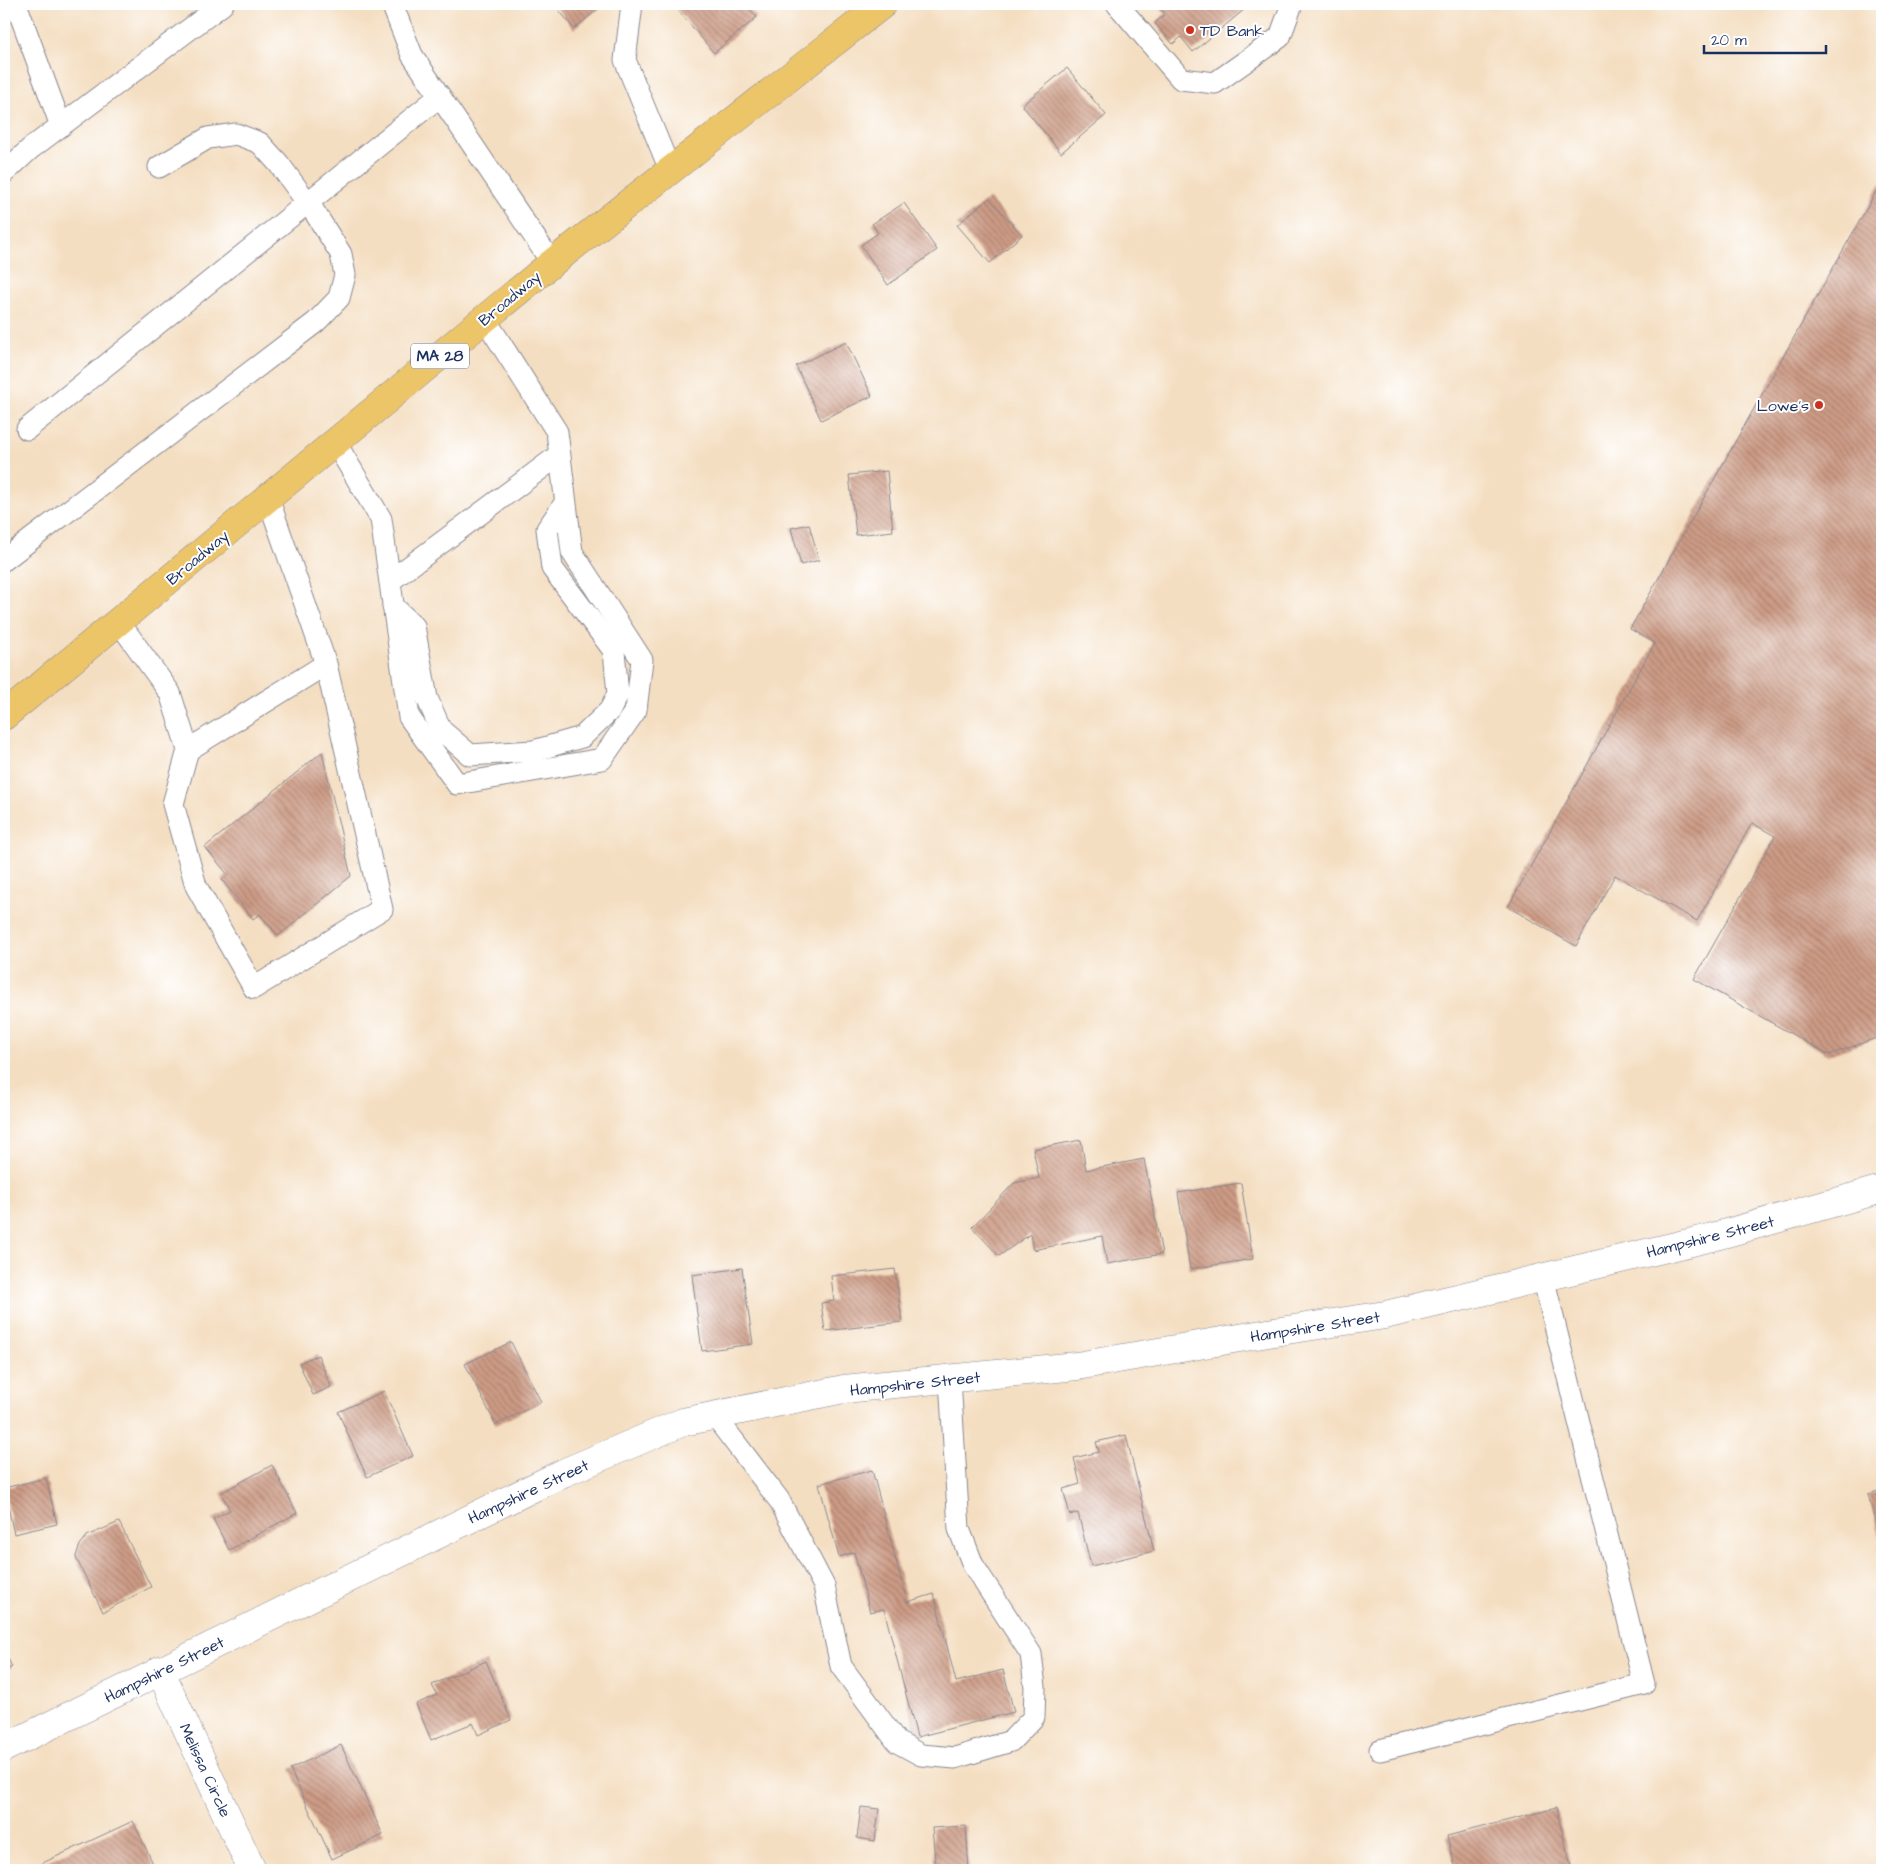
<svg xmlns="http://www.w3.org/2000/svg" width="1886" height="1874" viewBox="0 0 1886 1874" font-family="'Architects Daughter',sans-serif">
  <defs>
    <pattern id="building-back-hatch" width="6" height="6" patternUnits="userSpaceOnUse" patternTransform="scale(1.25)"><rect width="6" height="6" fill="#cd9b85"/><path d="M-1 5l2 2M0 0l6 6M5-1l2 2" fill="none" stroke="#a67f70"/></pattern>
  </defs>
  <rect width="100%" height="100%" fill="#fff"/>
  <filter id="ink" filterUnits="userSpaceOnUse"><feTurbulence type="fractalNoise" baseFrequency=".02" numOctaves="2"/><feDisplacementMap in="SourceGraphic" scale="10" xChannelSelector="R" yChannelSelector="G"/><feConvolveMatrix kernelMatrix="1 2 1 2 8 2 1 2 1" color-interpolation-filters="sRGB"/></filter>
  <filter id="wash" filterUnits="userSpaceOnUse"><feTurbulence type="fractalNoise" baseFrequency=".0096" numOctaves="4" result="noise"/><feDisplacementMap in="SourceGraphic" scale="20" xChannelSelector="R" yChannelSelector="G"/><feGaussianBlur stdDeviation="1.12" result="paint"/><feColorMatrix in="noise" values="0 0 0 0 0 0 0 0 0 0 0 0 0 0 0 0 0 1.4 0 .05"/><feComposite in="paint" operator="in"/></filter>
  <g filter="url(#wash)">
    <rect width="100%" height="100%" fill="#f4dec1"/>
    <g id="blocks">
      <!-- building -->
      <g fill="url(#building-back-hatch)">
        <path d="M554,4H604L574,29Z"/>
        <path d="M673,4H745L757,17L714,53Z"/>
        <path d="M1159,4H1251L1193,52L1181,37L1173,44L1155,23L1165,14L1157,5Z"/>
        <path d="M1067,68L1106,115L1061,153L1022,105Z"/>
        <path d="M1882,181V1036L1829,1055L1694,979L1775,836L1752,823L1697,921L1615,875L1576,946L1508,907L1655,643L1630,629Z"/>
        <path d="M989,198L1022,235L990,263L957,225Z"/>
        <path d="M904,203L937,250L888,285L861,245L878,233L872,224Z"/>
        <path d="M846,342L872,396L821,420L796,366Z"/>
        <path d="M887,471L893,531L856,535L849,475Z"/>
        <path d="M809,524L819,560L801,565L791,528Z"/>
        <path d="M322,752L351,876L278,936L260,914L253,919L222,880L228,875L205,847Z"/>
        <path d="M1081,1140L1086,1170L1144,1159L1162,1254L1107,1264L1102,1236L1033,1250L1030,1234L999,1256L972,1227L1014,1183L1039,1178L1033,1149Z"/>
        <path d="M1241,1183L1253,1259L1190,1269L1178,1193Z"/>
        <path d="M742,1268L753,1344L702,1351L692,1275Z"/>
        <path d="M895,1269L902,1322L825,1331L821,1303L834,1301L831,1276Z"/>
        <path d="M511,1342L541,1402L496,1425L465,1364Z"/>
        <path d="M318,1355L331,1387L313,1395L299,1363Z"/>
        <path d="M384,1391L413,1456L367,1477L338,1412Z"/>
        <path d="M1126,1435L1154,1551L1091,1566L1078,1513L1070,1515L1063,1489L1080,1484L1074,1458L1099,1452L1096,1442Z"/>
        <path d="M272,1465L297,1513L229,1550L213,1519L230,1510L221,1493Z"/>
        <path d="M872,1470L907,1602L934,1594L956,1682L1003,1670L1014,1712L917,1737L884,1609L870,1612L854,1552L839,1557L819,1484Z"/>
        <path d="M46,1478L57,1524L14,1534L4,1488Z"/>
        <path d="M1882,1490V1547L1868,1494Z"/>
        <path d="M119,1522L151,1587L103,1612L76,1558V1556L80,1545L87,1536Z"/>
        <path d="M4,1651L12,1667L4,1671Z"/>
        <path d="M486,1661L511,1720L478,1735L473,1723L431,1740L416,1704L437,1695L432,1685Z"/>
        <path d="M341,1745L383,1835L332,1859L290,1769Z"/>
        <path d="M861,1807L879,1809L875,1841L857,1838Z"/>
        <path d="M1556,1808L1572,1870H1456L1447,1836Z"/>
        <path d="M133,1821L156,1870H36L34,1867Z"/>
        <path d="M966,1826L969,1870H936L932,1828Z"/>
      </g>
    </g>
  </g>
  <g filter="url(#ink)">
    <use href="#blocks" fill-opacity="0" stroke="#888690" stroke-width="1"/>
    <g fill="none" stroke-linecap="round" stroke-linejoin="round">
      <defs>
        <g id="service">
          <path d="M392,4L412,55L552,263"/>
          <path d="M632,4L625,60L670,170"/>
          <path d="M1117,4L1181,79L1215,83L1280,37L1292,4"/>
          <path d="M18,9L61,126"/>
          <path d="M4,173L30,149L223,4"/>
          <path d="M27,429L440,96"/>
          <path d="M335,442L381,519L409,717L457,784L602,759L636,710L642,660L572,552L557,432L485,319"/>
          <path d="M4,560L316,322L339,298L345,275L341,254L315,213L279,164L260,143L236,134L208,138L159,167"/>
          <path d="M390,581L559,455"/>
          <path d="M393,606L414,626L427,698L441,730L470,755L533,751L582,737L610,710L618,694L614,651L552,568L547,529L565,503"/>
          <path d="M119,622L170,693L188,750L173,804L196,886L254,988L382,909L326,664L268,498"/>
          <path d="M188,750L326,664"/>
          <path d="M714,1415L779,1500L824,1586L841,1666L897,1742L921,1755L955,1758L1011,1741L1034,1717L1035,1687L1031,1654L973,1565L959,1529L950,1379"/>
          <path d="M1380,1750L1644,1684L1543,1277"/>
        </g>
        <path id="minor" d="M160,1670L252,1870"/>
        <path id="tertiary" d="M4,1748L563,1473L683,1422L844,1389L1077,1366L1274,1332L1385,1315L1709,1238L1882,1189"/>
        <path id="primary" d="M4,716L552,263L883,4"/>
      </defs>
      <!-- service casing -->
      <use href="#service" stroke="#888690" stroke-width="23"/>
      <!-- minor casing -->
      <use href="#minor" stroke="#888690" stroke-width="29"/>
      <!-- tertiary casing -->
      <use href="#tertiary" stroke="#888690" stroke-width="29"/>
      <!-- primary casing -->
      <use href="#primary" stroke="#888690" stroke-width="29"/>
      <!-- service -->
      <use href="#service" stroke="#fff" stroke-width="21"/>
      <!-- minor -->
      <use href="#minor" stroke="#fff" stroke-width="28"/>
      <!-- tertiary -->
      <use href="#tertiary" stroke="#fff" stroke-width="28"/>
      <!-- primary -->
      <use href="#primary" stroke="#edc569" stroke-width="28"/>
    </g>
  </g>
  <!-- markers -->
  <g fill="#c8321e" stroke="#fff" stroke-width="2">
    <circle cx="1190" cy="30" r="5"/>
    <circle cx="1819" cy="405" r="5"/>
  </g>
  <g text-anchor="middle" stroke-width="4" stroke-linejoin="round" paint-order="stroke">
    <!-- shield labels -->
    <rect fill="#fff" stroke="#5f6d8e" stroke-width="1" x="411" y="343.5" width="58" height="25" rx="4"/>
    <g font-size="15" font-weight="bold" fill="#1b2f5e">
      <text x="440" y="361">MA 28</text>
    </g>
    <!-- poi labels -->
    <g font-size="16" fill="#1b2f5e" stroke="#fff" text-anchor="start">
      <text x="1200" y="36">TD Bank</text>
      <text x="1809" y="411" text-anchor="end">Lowe's</text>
    </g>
    <!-- street labels -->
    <g font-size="16" fill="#1b2f5e" stroke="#fff">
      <text transform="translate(509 298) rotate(-40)" y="6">Broadway</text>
      <text transform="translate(197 557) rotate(-40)" y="6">Broadway</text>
      <text transform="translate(1710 1236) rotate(-14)" y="6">Hampshire Street</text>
      <text transform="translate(1315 1326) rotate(-9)" y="6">Hampshire Street</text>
      <text transform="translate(915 1383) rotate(-6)" y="6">Hampshire Street</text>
      <text transform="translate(528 1491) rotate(-25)" y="6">Hampshire Street</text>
      <text transform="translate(164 1669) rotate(-26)" y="6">Hampshire Street</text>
      <text transform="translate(206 1770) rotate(65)" y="6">Melissa Circle</text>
    </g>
  </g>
  <!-- margin -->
  <rect width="1886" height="1874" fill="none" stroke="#fff" stroke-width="20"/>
  <!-- scale -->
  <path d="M1704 45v8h122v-8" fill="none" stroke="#1b2f5e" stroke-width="2.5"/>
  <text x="1711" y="45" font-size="15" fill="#1b2f5e" stroke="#ffffff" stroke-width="4" paint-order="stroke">20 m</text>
</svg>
